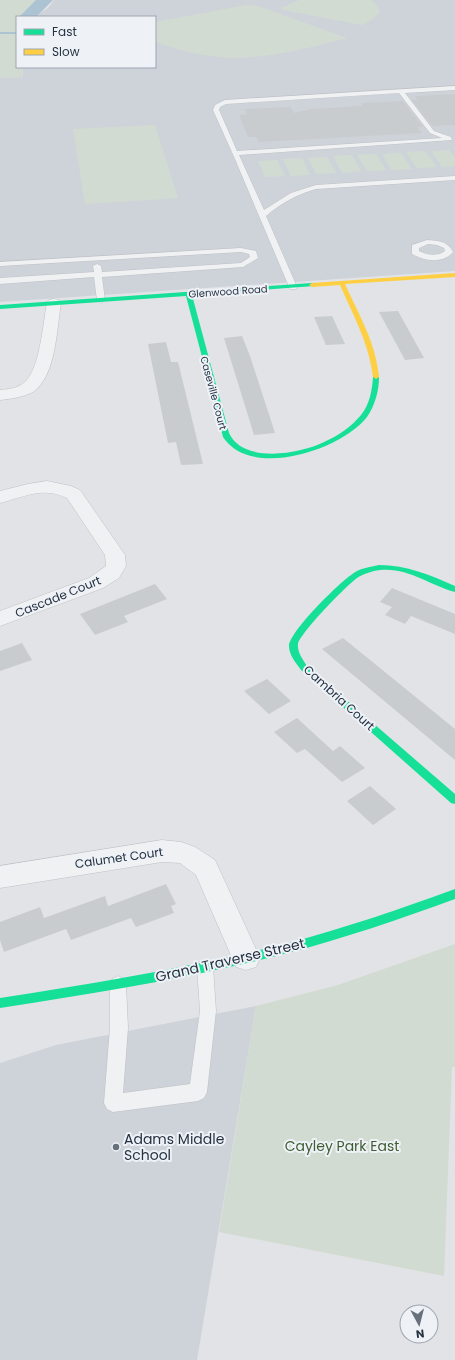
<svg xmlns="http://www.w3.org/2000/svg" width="455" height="1360" viewBox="0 0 455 1360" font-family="Poppins,sans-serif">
  <rect width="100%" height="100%" fill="#e1e3e6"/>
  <!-- built -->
  <g fill="#ced3da">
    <path d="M54,0H455V271L0,302V78L23,77L22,67H155V17H33L48,8Z"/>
    <path d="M256,1006L197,1360H0V1063L56,1045Z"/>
  </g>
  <!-- green -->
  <g fill="#d2dbd1">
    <path d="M0,0H45L27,17H17V67H22L23,77L0,78Z"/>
    <path d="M299,0H371L378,7L380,13L373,19L362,25L283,10L281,8Z"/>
    <path d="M247,5L258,6L347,38C278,56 225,70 155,41V22Z"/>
    <path d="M155,125L178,198L85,204L73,129Z"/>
    <path d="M449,150L455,157V166L442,167L431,151Z"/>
    <path d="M425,151L437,167L417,168L406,152Z"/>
    <path d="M401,153L412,169L392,170L382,154Z"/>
    <path d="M376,154L386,170L367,171L357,155Z"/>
    <path d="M352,155L361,171L342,173L333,156Z"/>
    <path d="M327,157L336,173L316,174L308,158Z"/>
    <path d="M302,158L310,175L291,176L283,159Z"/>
    <path d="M277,160L285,176L265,177L258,161Z"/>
    <path d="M455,944V1067H452L444,1276L219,1232L256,1006L338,985Z"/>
  </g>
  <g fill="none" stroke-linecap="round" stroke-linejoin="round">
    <!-- stream -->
    <rect fill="#acc3d4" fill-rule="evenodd" x="0" y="32" width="17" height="2"/>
    <!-- river -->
    <path fill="#acc3d4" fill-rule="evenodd" d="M36,0H53L36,17H19Z"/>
  </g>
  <!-- building -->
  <g fill="#c9cccf">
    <path d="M455,94V125L432,126L412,100H418L415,96Z"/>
    <path d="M403,101L423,127H417L422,133L259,142L256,137H248L239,115L247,114L244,109L291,107L294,113L311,109L363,106L361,103Z"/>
    <path d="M398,311L424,358L405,360L379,312Z"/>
    <path d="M332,316L345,344L326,345L314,317Z"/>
    <path d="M242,336L250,356L275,433L254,435L224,338Z"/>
    <path d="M166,342L171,362H178L203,464L181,465L176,442L168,443L148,344Z"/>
    <path d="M155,584L167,599L124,616L128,622L95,635L80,614Z"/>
    <path d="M392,588L455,614V634L411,616L405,624L385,615L392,607L380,602Z"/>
    <path d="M343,638L455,729V760L322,649Z"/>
    <path d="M22,643L32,660L0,671V651Z"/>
    <path d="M267,679L291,701L269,714L244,691Z"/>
    <path d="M297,718L333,751L340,746L365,768L342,782L305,749L297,753L274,732Z"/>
    <path d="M370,786L396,809L373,825L347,801Z"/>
    <path d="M166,884L176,904L171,906L174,913L136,927L131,918L71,940L66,929L4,952L0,940V922L40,907L44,918L105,896L108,906Z"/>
  </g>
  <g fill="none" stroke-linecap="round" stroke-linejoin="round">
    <defs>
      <g id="lane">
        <path d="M455,86V90L405,93L434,131L451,137L452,140L239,155L264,210L291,193L316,185L455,176V180L316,189C298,194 281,203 266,216L297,287L296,289H290L235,159L213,110L215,105L225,100ZM399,93L430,133L442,138L237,151L219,110L220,107L226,104Z"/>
        <path d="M427,240C438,241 448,241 453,252C443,264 425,261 412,254V245ZM428,244L437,245L444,248L445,251C437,257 427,255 419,251V248Z"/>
        <path d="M241,248L256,251L258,258L243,267L102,277L105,300L101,303L97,300L94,277L0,284V278L94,272L93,266L97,264L101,266L102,272L241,263L250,257L249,254L241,252L0,266V262Z"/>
        <path d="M205,960L211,962L213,967L216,1011L207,1092L204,1098L198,1101L113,1112L107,1109L104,1103L110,1028V984L112,979L118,976L124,979L126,984L128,1028L123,1093L190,1084L200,1011L197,967L199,962Z"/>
      </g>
      <g id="street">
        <path d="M54,299L59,300L61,303C57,327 56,377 33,392C23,397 11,399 0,400V390C10,389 19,388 26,381C40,367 43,323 47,303L49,300Z"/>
        <path d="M47,481L71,486L80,490L125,555L126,566L119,578L103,588L0,626V611L89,578L106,566L105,555L67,498C44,486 23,497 0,503V491L28,484Z"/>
        <path d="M162,840L181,842L195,847L215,860L260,958L256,967L246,970L236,967L196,875L180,863L162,862L0,888V866Z"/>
      </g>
    </defs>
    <!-- lane casing -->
    <use href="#lane" stroke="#bfc1c4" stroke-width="1"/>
    <!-- street casing -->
    <use href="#street" stroke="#bfc1c4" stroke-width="1"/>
    <!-- lane -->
    <use href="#lane" fill="#f0f1f3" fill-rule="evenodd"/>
    <!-- street -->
    <use href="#street" fill="#f0f1f3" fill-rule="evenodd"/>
    <!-- fast -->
    <g fill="#16e098" fill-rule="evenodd">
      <path d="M312,283L314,284V286L192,295L229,433C243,464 300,454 324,442C338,436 351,427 361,415C370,404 372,390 373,377L376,375L379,377C379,391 375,405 367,417C341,450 251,480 223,437L186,296L0,309V305Z"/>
      <path d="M379,565C407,565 430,575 455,586V592C429,585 408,567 380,570C372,571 363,574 357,578C346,586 301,632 298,644C297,652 303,660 307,666L455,794V804L451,803L301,670C296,663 289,655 289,646C290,631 338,584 351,575C359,568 370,567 379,565Z"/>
      <path d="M455,889V899C400,919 345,938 288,953C193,978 97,993 0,1008V998C97,983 193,967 288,943C345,928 400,909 455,889Z"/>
    </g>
    <!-- slow -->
    <path fill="#ffcf43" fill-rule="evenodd" d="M455,273V277L345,284C359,315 376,343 379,377L376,379L373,377C369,343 353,315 340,285L312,287L309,285L312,283Z"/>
  </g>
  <!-- markers -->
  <circle fill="#67707b" stroke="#eef2f7" stroke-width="1.5" cx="116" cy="1147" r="4"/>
  <g text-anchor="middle" stroke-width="4" stroke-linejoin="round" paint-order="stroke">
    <!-- far-street labels -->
    <g font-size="10" fill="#263242" stroke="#eef2f7">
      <text transform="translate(228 291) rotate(-4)" y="4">Glenwood Road</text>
      <text transform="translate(214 393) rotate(75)" y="4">Caseville Court</text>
    </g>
    <!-- street labels -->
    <g font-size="12" fill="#263242" stroke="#eef2f7">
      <text transform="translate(58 597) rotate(-22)" y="4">Cascade Court</text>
      <text transform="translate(339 698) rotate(42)" y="4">Cambria Court</text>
      <text transform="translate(119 858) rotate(-8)" y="4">Calumet Court</text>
    </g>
    <!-- near-street labels -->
    <g font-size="14" fill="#263242" stroke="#eef2f7">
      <text transform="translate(230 960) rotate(-13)" y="5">Grand Traverse Street</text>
    </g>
    <!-- near-poi labels -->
    <g font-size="14" fill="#263242" stroke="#eef2f7" text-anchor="start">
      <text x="124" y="1144">Adams Middle<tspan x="124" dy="16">School</tspan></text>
    </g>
    <!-- near-park labels -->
    <g font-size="14" fill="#3e5e32" stroke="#eef2f7">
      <text x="342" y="1151">Cayley Park East</text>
    </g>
  </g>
  <!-- legend -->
  <rect x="16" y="16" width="140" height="52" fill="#eef2f7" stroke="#9ea5af"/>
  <rect x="24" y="29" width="20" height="6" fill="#16e098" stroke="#9ea5af"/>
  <text x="52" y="36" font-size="12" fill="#263242">Fast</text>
  <rect x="24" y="49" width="20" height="6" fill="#ffcf43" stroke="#9ea5af"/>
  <text x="52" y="56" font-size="12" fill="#263242">Slow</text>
  <!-- north arrow -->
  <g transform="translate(419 1324) rotate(173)"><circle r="19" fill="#eef2f7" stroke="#9ea5af"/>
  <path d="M0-3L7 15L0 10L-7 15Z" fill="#67707b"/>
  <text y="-6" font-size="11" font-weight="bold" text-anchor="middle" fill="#263242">N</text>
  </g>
</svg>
